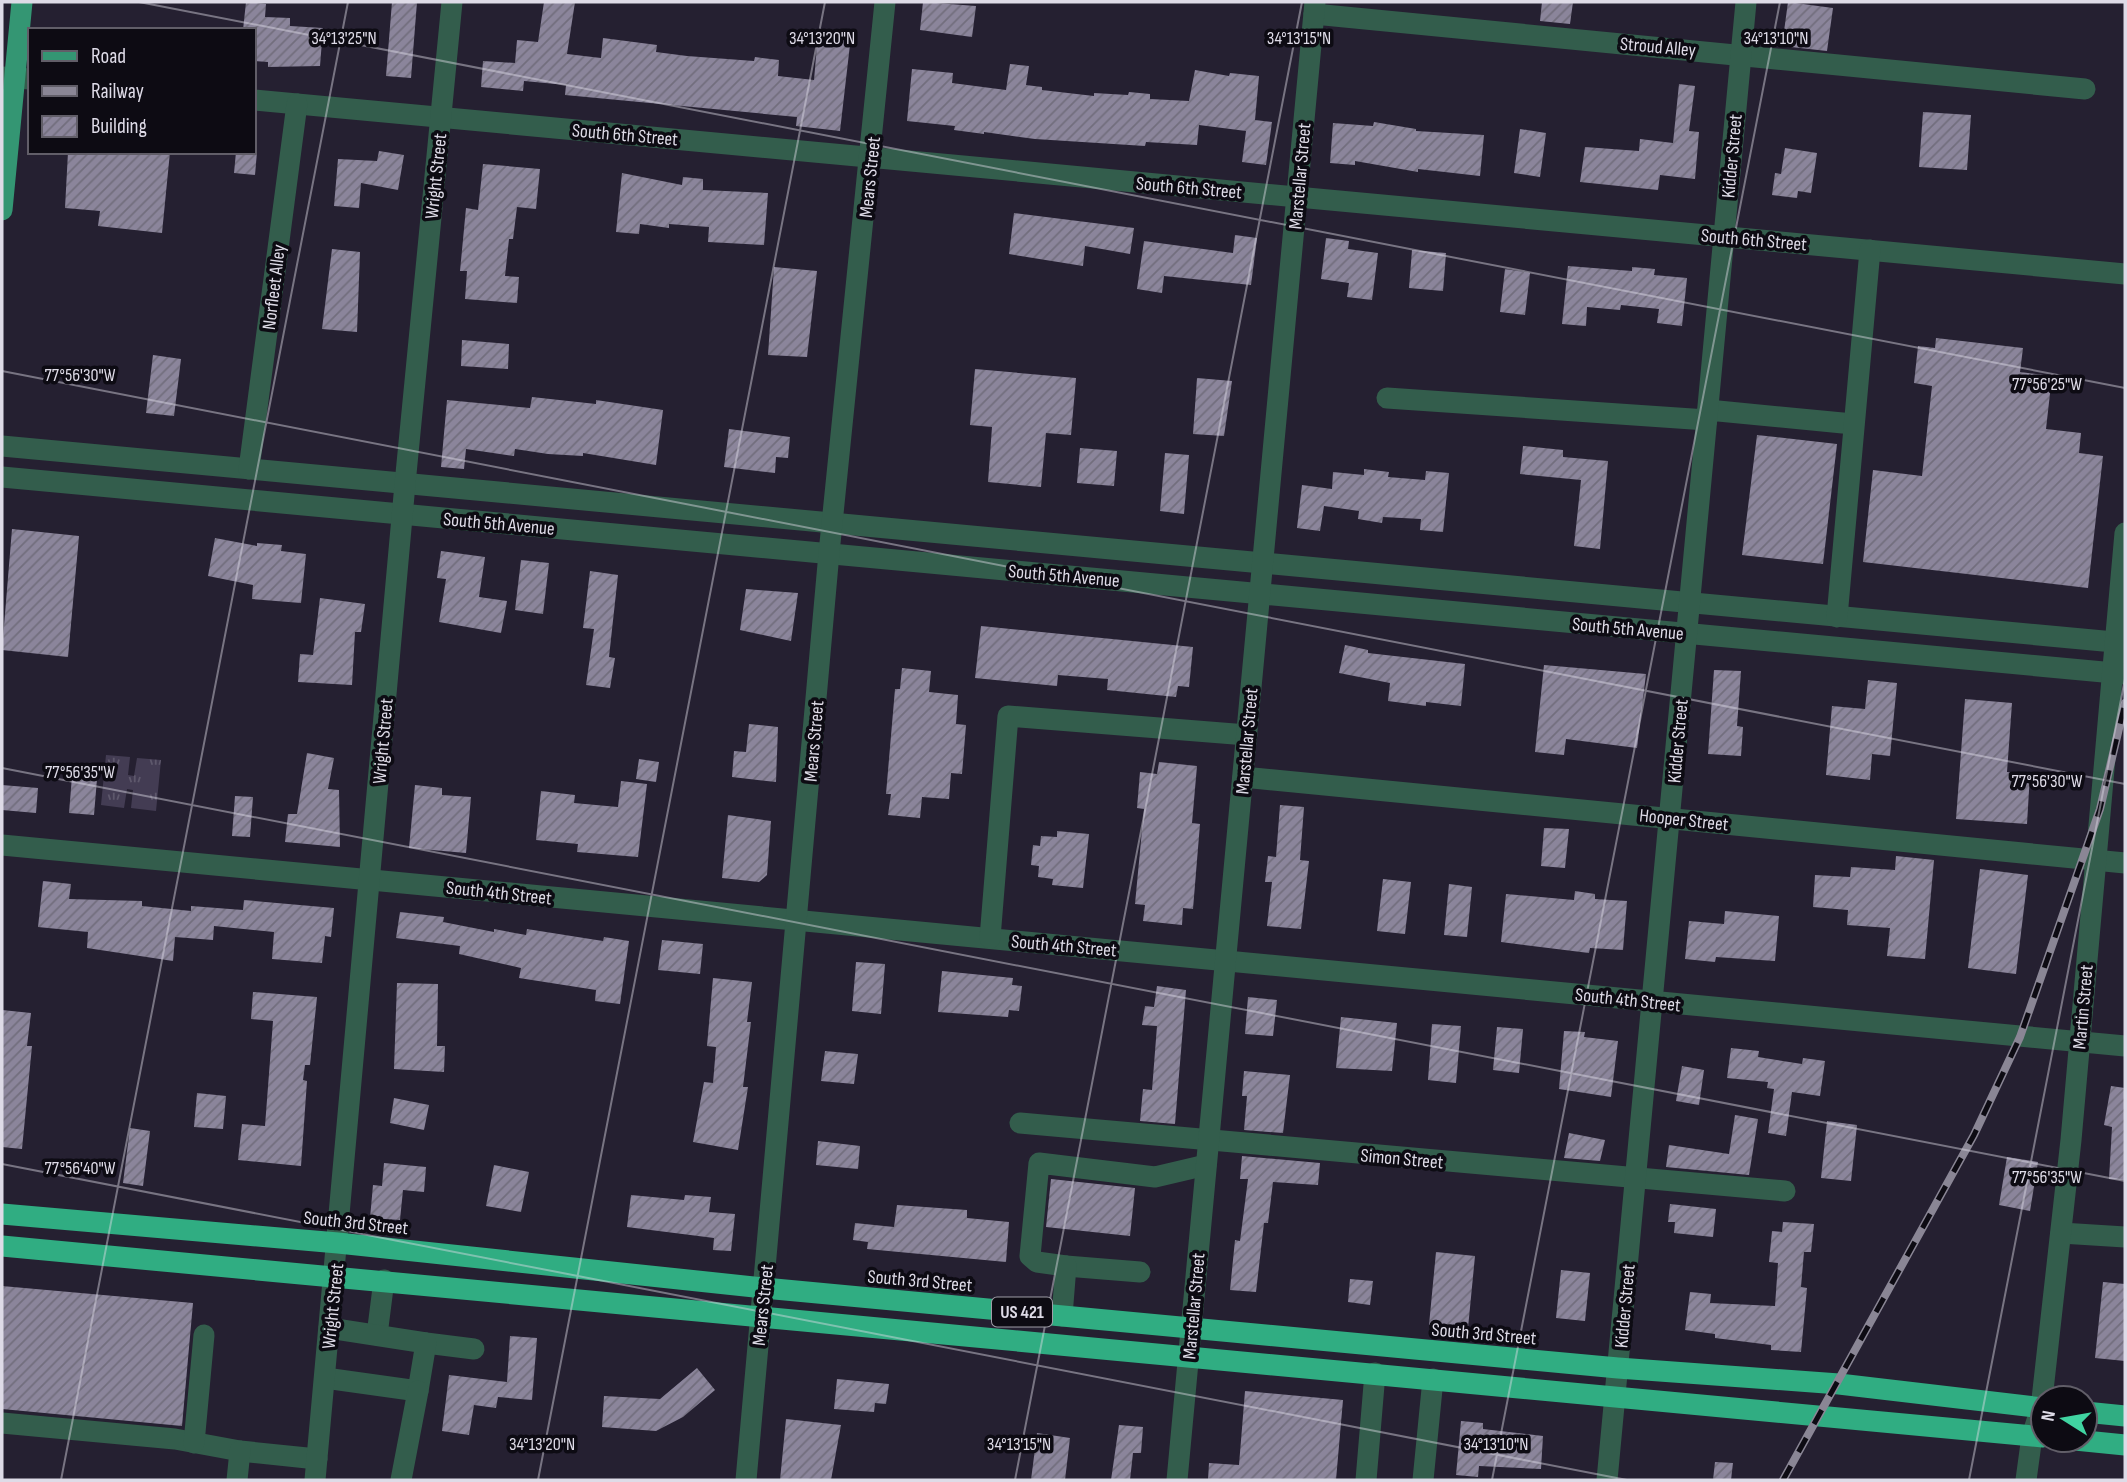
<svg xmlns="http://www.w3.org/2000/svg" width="2127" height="1482" viewBox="0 0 2127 1482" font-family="'Sofia Sans Condensed',sans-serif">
  <defs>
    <pattern id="park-tufts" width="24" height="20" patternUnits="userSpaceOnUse" patternTransform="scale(1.75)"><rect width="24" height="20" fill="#433c53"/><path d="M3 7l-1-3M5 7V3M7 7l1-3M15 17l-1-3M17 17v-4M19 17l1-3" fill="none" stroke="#5e586c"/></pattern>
    <pattern id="building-hatch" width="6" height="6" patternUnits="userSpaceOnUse" patternTransform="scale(1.75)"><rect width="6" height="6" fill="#8b859b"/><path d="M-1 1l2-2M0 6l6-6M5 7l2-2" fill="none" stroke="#726e7d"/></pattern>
  </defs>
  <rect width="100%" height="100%" fill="#252031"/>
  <!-- park -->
  <path fill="url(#park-tufts)" d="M106,755L130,757L128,775L134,776L137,758L161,760L156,811L131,808L133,790L127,789L124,808L101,805Z"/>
  <!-- building -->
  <g fill="url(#building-hatch)">
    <path d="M246,2L266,4L265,17L290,18V26L323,28L320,66L268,67V62L254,61V30H243Z"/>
    <path d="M392,2H417L411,78L386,76Z"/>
    <path d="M544,2H575L567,54L601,58L603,38L657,45L656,52L687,56L754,61L755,57L779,60L778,76L814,80L818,33L851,36L840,131L796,126L797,117L565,95L566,85L524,81L523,91L481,87L483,61L515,63L517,40L538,42Z"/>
    <path d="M923,2L976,6L972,37L920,30Z"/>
    <path d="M1542,2H1573L1570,24L1540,21Z"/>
    <path d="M1788,2L1833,8L1827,51L1782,46Z"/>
    <path d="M1010,64L1029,66L1026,85L1042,87V90L1094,96V93L1128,95L1129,92L1150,94V99L1189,101L1195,70L1229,76L1230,73L1259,76L1255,120L1272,122L1266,165L1242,162L1246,131L1199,125L1197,145L1146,142L1145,146L1035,139L984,132V134L954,130L955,126L907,121L912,69L953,73L952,83L1006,90Z"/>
    <path d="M1679,84L1695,86L1689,131L1699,132L1695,179L1660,175L1658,190L1580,182L1585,147L1639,151L1640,139L1673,143Z"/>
    <path d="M1923,112L1971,115L1967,170L1919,167Z"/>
    <path d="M1374,122L1416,129V131L1484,135L1480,176L1418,169V172L1355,161V165L1330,163L1333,123L1373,126Z"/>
    <path d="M1520,129L1546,133L1540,177L1514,173Z"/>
    <path d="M1785,148L1817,153L1811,193L1798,191L1797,198L1772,195L1775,173L1781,174Z"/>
    <path d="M379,151L404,155L398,190L361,183L359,208L334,206L338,159L377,161Z"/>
    <path d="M68,152H170L162,233L98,226L100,211L65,208Z"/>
    <path d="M236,152H257L255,175L234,173Z"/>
    <path d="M483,164L540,169L536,209L517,207L513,239H509L505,276L519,277L517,303L465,299L467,271H460L466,208L478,210Z"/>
    <path d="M622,173L682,185L683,177L703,179V190L768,193L764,245L708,242L709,227L669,224V228L640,224L639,234L616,232Z"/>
    <path d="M1014,213L1134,228L1130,254L1085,246L1083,266L1009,254Z"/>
    <path d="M1235,235L1257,238L1251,285L1164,276L1162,293L1137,289L1144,241L1233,253Z"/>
    <path d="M1326,238L1349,241L1348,249L1378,253L1372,300L1347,297L1349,283L1321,279Z"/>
    <path d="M332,249L360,252L357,332L322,329Z"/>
    <path d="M1412,250L1446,253L1443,291L1409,288Z"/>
    <path d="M1568,266L1632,271V267L1655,269L1654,275L1687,278L1682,326L1657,323L1659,309L1621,305L1620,310L1587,307L1586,326L1562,324Z"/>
    <path d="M774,267L817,271L807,357L768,355Z"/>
    <path d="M1505,269L1530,273L1525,315L1500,312Z"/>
    <path d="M1936,338L2023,348L2020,372L2052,376L2046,429L2081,433L2079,453L2103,456L2088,588L1863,562L1873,470L1922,476L1932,386L1914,383L1918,346L1935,348Z"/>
    <path d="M462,340L509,344L508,369L461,366Z"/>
    <path d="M153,355L181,359L174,416L146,413Z"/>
    <path d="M975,369L1076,378L1071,435L1046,433L1041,487L988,482L992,427L970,425Z"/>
    <path d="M1197,378L1232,381L1224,436L1193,434Z"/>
    <path d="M532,397L596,404V400L663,410L656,465L583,453V456L548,454L515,449L514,456L466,449L464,469L441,467L447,400L530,408Z"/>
    <path d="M729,429L790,437L788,458L776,457L775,473L724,467Z"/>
    <path d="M1757,435L1837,444L1823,564L1742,555Z"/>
    <path d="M1523,446L1563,450V457L1608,461L1600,549L1574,546L1581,480L1520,474Z"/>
    <path d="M1080,448L1117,451L1114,486L1077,483Z"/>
    <path d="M1165,453L1189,455L1184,514L1160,511Z"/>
    <path d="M1364,469L1389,472L1388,477L1425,480L1426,471L1449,473L1443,532L1420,530L1421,519L1383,517L1382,523L1358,519L1359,511L1324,506L1320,531L1297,528L1302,485L1332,489L1333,472L1364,475Z"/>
    <path d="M12,529L79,536L68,657L2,650Z"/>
    <path d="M215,538L257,546V543L282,545L281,551L306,554L301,603L252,599L253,585L208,576Z"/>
    <path d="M441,551L485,557L479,597L507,601L501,633L439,622L446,579L437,578Z"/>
    <path d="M521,560L549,563L543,614L515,610Z"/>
    <path d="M590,571L618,575L609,657L615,658L610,688L586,685L594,629L583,628Z"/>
    <path d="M746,589L798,593L791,641L740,630Z"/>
    <path d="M320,598L365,604L361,632H355L352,685L298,682L300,654L313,655Z"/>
    <path d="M981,626L1193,647L1189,687L1178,686L1176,697L1107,690L1108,679L1070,676L1058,675L1057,686L975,678Z"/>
    <path d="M1345,645L1368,650V653L1465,664L1461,706L1426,702V706L1388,701L1390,683L1339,673Z"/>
    <path d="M1544,665L1646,674L1637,748L1566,739L1564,755L1535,752Z"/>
    <path d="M902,668L931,671L929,692L958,695L956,724L966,725L962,774L951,773L949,799L922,797L920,818L888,815L891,794H886L895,689H900Z"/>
    <path d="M1714,670L1741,671L1737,726L1743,727L1741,756L1708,754Z"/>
    <path d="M1868,680L1897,683L1890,756L1872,754L1870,780L1826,775L1832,706L1865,709Z"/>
    <path d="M1965,699L2012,703L2007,772L2030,774L2027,824L1956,819Z"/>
    <path d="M749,724L778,727L776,782L732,777L734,751L746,752Z"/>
    <path d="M307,753L334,758L328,789L339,790L340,847L285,842L288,814H297Z"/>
    <path d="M639,759L659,762L656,782L636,779Z"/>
    <path d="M1159,762L1197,766L1192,823L1200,824L1193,909L1183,908L1182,925L1143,921L1145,905L1135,904L1144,809L1137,808L1140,772L1157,774Z"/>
    <path d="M73,764L98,767L94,815L69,813Z"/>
    <path d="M621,781L647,784L638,857L577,852L578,844L536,840L541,791L575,795L574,803L618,807Z"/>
    <path d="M2,785L38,788L36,813L2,810Z"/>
    <path d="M415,785L442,788V795L471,797L466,853L409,848Z"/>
    <path d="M235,796L253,797L250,837L232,836Z"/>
    <path d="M1280,805L1304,807L1300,860L1309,861L1301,929L1267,926L1272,882H1265L1268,856L1276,857Z"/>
    <path d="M728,815L771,821L767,875L759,882L722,878Z"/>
    <path d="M1544,828L1569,829L1565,868L1541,866Z"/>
    <path d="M1057,831L1089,834L1083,888L1052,885L1053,879L1038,877L1039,866L1031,865L1033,845L1040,846L1041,836L1057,837Z"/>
    <path d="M1896,856L1934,860L1925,959L1887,956L1890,928L1847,925L1848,910L1813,907L1815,875L1850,877L1851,867L1895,870Z"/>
    <path d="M1980,869L2028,875L2016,974L1968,968Z"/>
    <path d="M1383,879L1411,882L1405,934L1377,931Z"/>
    <path d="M43,881L71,884L69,899L142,901V906L191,911V906L243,910L244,900L334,908L331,937L325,936L322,963L272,959L274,932L214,926L213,940L175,937L173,961L87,948L88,932L38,927Z"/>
    <path d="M1449,884L1472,887L1467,937L1444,935Z"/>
    <path d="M1575,891L1595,894V899L1627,901L1623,950L1590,948L1589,953L1501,942L1506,894L1574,900Z"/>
    <path d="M1725,911L1779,916L1775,961L1716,957L1715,962L1685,959L1689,921L1724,924Z"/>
    <path d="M400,912L444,917L443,922L494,932V929L526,935L527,929L603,941L604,937L629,941L620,1004L595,1001L596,990L519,978L521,968L459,954L460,946L396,938Z"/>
    <path d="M662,940L703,944L700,974L658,970Z"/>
    <path d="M856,962L885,964L881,1014L852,1011Z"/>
    <path d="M942,971L1013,978L1012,985L1022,986L1019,1011L1009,1010L1008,1017L938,1012Z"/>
    <path d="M713,978L752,982L747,1022H751L743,1087H748L738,1150L693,1142L704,1082L713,1083L716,1047L707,1046Z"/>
    <path d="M397,983L438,984L437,1046H445L444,1072L394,1069Z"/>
    <path d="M1157,986L1186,990L1175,1124L1140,1121L1143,1089L1152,1090L1157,1026L1142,1025L1145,1006L1154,1007Z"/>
    <path d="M253,992L317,997L310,1065H305L303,1080L307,1081L301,1166L238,1160L242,1124L265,1126L273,1021L251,1019Z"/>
    <path d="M1248,997L1277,1000L1273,1036L1245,1034Z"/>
    <path d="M2,1010L31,1013L27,1046H32L22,1149L2,1147Z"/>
    <path d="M1341,1017L1397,1023L1392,1071L1336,1068Z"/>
    <path d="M1432,1024L1461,1026L1456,1083L1428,1080Z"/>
    <path d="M1497,1027L1523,1029L1519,1073L1493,1070Z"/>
    <path d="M1564,1031L1585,1032L1584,1037L1618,1041L1611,1097L1559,1089Z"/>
    <path d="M1731,1048L1759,1051L1758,1057L1802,1064L1803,1058L1825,1061L1820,1096L1792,1092L1786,1136L1768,1133L1774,1089L1767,1088L1768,1082L1727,1078Z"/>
    <path d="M825,1051L858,1054L854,1084L821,1081Z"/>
    <path d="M1682,1066L1704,1070L1699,1105L1676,1101Z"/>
    <path d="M1244,1071L1290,1075L1283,1133L1244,1130L1247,1096H1242Z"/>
    <path d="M2111,1086L2125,1088V1180L2109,1179L2112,1127L2104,1125Z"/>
    <path d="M197,1093L226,1096L223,1129L194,1127Z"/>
    <path d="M394,1098L429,1105L424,1130L390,1123Z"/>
    <path d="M1735,1115L1758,1119L1749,1175L1666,1167L1669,1145L1729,1154Z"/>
    <path d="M1827,1121L1857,1125L1851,1181L1821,1178Z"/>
    <path d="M130,1128L150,1131L143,1186L123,1183Z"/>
    <path d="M1569,1133L1605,1140L1600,1161L1564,1158Z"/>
    <path d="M818,1141L860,1146L858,1169L816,1165Z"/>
    <path d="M1242,1156L1320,1163L1318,1185L1273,1182L1268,1223H1264L1256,1292L1230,1290L1235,1240L1240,1241L1248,1179H1240Z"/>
    <path d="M2007,1157L2038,1162L2030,1211L1999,1205Z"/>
    <path d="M384,1163L426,1167L424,1192L403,1190L400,1220L370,1218L373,1185L382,1186Z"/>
    <path d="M494,1165L529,1172L521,1212L486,1206Z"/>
    <path d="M1051,1179L1135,1188L1130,1236L1046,1227Z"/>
    <path d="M631,1195L684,1200L685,1195L711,1197L709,1212L735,1214L731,1251L713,1250L714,1238L627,1227Z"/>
    <path d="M1670,1204L1716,1209L1713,1237L1674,1233L1675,1222H1668Z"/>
    <path d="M897,1205L967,1210V1218L1009,1222L1006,1262L867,1249L868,1242L853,1240L855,1223L894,1227Z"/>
    <path d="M1783,1222L1814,1224L1811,1252H1804L1801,1287L1807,1288L1801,1352L1771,1350V1345L1715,1338V1334L1685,1330L1690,1292L1711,1294L1710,1303L1775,1306L1778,1263L1769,1262L1772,1231L1782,1232Z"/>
    <path d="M1436,1252L1475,1256L1468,1328L1429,1325Z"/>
    <path d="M1561,1270L1590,1273L1585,1321L1556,1318Z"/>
    <path d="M1350,1279L1373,1281L1370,1305L1348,1302Z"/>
    <path d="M2103,1282L2125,1284V1361L2095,1358Z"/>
    <path d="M2,1286L193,1303L182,1426L2,1409Z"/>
    <path d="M510,1336L537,1338L532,1400L498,1397L496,1408L474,1405L469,1435L442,1431L449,1375L507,1382Z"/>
    <path d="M697,1368L715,1390L683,1417L656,1431L602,1427L604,1396L660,1399Z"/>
    <path d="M837,1379L889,1384L886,1404L875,1403L874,1412L834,1409Z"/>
    <path d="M1245,1391L1343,1400L1336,1480H1208L1209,1463L1239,1465Z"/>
    <path d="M786,1419L841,1425L831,1480H780Z"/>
    <path d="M1461,1421L1483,1423V1429L1543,1436L1541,1469L1479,1466L1478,1477L1456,1475Z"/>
    <path d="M1119,1425L1143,1427L1141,1453H1133L1130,1480H1111Z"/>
    <path d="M1037,1433L1070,1438L1065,1480H1031Z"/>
    <path d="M1715,1462L1733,1463L1731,1480H1713Z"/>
  </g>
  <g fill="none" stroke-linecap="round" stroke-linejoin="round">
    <!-- minor -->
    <g stroke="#335d4c" stroke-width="21">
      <path d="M1314,14L2085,89"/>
      <path d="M2,77L30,79"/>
      <path d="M254,100L2125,274"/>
      <path d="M1387,398L1707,420"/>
      <path d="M1708,410L1853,424"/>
      <path d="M2,446L2125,643"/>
      <path d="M249,469L297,104"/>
      <path d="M2,477L2125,674"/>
      <path d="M1837,617L1870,250"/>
      <path d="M1243,777L2125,863"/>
      <path d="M2,845L2125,1046"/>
      <path d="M990,938L1008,716L1247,735"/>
      <path d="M1020,1123L1785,1191"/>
      <path d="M2061,1233L2125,1237"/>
      <path d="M1066,1266L1140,1272"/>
      <path d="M1062,1316L1066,1266L1037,1262L1030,1256L1039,1163L1155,1177L1206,1165"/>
      <path d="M377,1335L384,1280"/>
      <path d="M426,1343L474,1349"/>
      <path d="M325,1378L418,1391L426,1343L329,1328"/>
      <path d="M2,1423L175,1439L240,1451L317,1459"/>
      <path d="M194,1443L204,1335"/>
      <path d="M237,1480L240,1451"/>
      <path d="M315,1480L405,484L452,2"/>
      <path d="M401,1480L418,1391"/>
      <path d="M746,1480L829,553L885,2"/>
      <path d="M1177,1480L1315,2"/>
      <path d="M1366,1480L1375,1373"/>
      <path d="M1423,1480L1433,1379"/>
      <path d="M1607,1480L1746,2"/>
      <path d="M2026,1480L2032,1436L2041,1408L2071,1140L2125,533"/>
    </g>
    <!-- major -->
    <path stroke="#349673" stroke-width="21" d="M2,210L22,2"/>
    <!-- highway -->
    <g stroke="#30ad82" stroke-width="21">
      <path d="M2,1214L338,1243L764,1288L1618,1368L1839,1384L2043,1408"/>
      <path d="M2,1246L2043,1437"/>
      <path d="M2085,1412L2125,1416"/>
      <path d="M2075,1440L2125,1445"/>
    </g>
    <defs>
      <path id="rail" d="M1783,1480L1974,1135L2020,1037L2100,809L2125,703"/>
    </defs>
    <!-- rail casing -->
    <use href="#rail" stroke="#8a8695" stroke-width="8"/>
    <!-- rail -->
    <use href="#rail" stroke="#0d0b13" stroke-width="5" stroke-dasharray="16" stroke-linecap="butt"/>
  </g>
  <!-- ticks -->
  <path fill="none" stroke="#dedbe7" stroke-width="2" stroke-opacity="0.45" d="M139,2L2125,388M2,371L2125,784M2,768L2125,1181M2,1164L1627,1480M61,1480L348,2M538,1480L825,2M1015,1480L1302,2M1492,1480L1780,2M1969,1480L2125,679"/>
  <g text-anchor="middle" stroke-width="7" stroke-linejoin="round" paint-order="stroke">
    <!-- shield labels -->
    <rect fill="#0d0b13" stroke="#9f9da7" stroke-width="2" x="992" y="1297.5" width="60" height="29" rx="5"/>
    <g font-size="18" font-weight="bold" fill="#dedbe7">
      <text x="1022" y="1318">US 421</text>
    </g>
    <!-- street labels -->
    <g font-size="19" fill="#dedbe7" stroke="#0d0b13">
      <text transform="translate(1658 46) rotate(5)" y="7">Stroud Alley</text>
      <text transform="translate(625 134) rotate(5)" y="7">South 6th Street</text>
      <text transform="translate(1731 156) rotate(-85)" y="7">Kidder Street</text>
      <text transform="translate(435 176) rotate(-84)" y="7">Wright Street</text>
      <text transform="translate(1299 176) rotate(-85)" y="7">Marstellar Street</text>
      <text transform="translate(869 177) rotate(-84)" y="7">Mears Street</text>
      <text transform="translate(1189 187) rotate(5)" y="7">South 6th Street</text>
      <text transform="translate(1754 239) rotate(5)" y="7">South 6th Street</text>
      <text transform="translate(273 287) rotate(-83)" y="7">Norfleet Alley</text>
      <text transform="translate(499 523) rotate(5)" y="7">South 5th Avenue</text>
      <text transform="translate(1064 575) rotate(5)" y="7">South 5th Avenue</text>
      <text transform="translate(1628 628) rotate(5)" y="7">South 5th Avenue</text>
      <text transform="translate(382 741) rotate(-85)" y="7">Wright Street</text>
      <text transform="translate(813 741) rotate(-85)" y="7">Mears Street</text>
      <text transform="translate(1246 741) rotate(-85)" y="7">Marstellar Street</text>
      <text transform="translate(1677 741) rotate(-85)" y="7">Kidder Street</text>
      <text transform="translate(1684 819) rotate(6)" y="7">Hooper Street</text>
      <text transform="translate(499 892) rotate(6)" y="7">South 4th Street</text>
      <text transform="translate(1064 945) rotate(5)" y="7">South 4th Street</text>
      <text transform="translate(1628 999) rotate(6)" y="7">South 4th Street</text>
      <text transform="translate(2082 1007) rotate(-85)" y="7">Martin Street</text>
      <text transform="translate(1402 1158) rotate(5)" y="7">Simon Street</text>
      <text transform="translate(356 1222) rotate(6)" y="7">South 3rd Street</text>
      <text transform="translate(920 1280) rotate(5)" y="7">South 3rd Street</text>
      <text transform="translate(762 1305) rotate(-84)" y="7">Mears Street</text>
      <text transform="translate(332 1306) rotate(-84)" y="7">Wright Street</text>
      <text transform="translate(1193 1306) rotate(-85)" y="7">Marstellar Street</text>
      <text transform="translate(1624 1306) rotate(-85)" y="7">Kidder Street</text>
      <text transform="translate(1484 1333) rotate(5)" y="7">South 3rd Street</text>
    </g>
  </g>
  <g font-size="18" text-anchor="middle" fill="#dedbe7" stroke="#0d0b13" stroke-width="7" stroke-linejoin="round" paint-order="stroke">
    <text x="344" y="44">34°13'25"N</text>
    <text x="822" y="44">34°13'20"N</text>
    <text x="1299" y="44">34°13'15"N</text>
    <text x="1776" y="44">34°13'10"N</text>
    <text x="80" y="381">77°56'30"W</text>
    <text x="2047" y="390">77°56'25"W</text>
    <text x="80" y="778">77°56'35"W</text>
    <text x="2047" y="787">77°56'30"W</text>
    <text x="80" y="1174">77°56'40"W</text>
    <text x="2047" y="1183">77°56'35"W</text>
    <text x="542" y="1450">34°13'20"N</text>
    <text x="1019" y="1450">34°13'15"N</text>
    <text x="1496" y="1450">34°13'10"N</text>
  </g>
  <!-- border -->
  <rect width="2127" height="1482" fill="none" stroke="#dedbe7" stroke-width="7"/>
  <!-- legend -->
  <rect x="28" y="28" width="228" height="126" fill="#0d0b13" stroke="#615e68" stroke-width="2"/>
  <rect x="42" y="51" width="35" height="10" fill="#349673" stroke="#615e68" stroke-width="2"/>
  <text x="91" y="63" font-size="21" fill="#dedbe7">Road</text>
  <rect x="42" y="86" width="35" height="10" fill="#8a8695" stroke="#615e68" stroke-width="2"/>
  <text x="91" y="98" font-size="21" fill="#dedbe7">Railway</text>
  <rect x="42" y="116" width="35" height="21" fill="url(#building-hatch)" stroke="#615e68" stroke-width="2"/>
  <text x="91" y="133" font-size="21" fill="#dedbe7">Building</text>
  <!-- north arrow -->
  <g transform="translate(2064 1419) rotate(281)"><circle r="33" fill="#0d0b13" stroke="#615e68" stroke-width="2"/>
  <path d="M0-5L12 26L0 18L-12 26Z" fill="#40d4a1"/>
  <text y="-10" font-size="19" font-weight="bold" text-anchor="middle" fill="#dedbe7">N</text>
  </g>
</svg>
